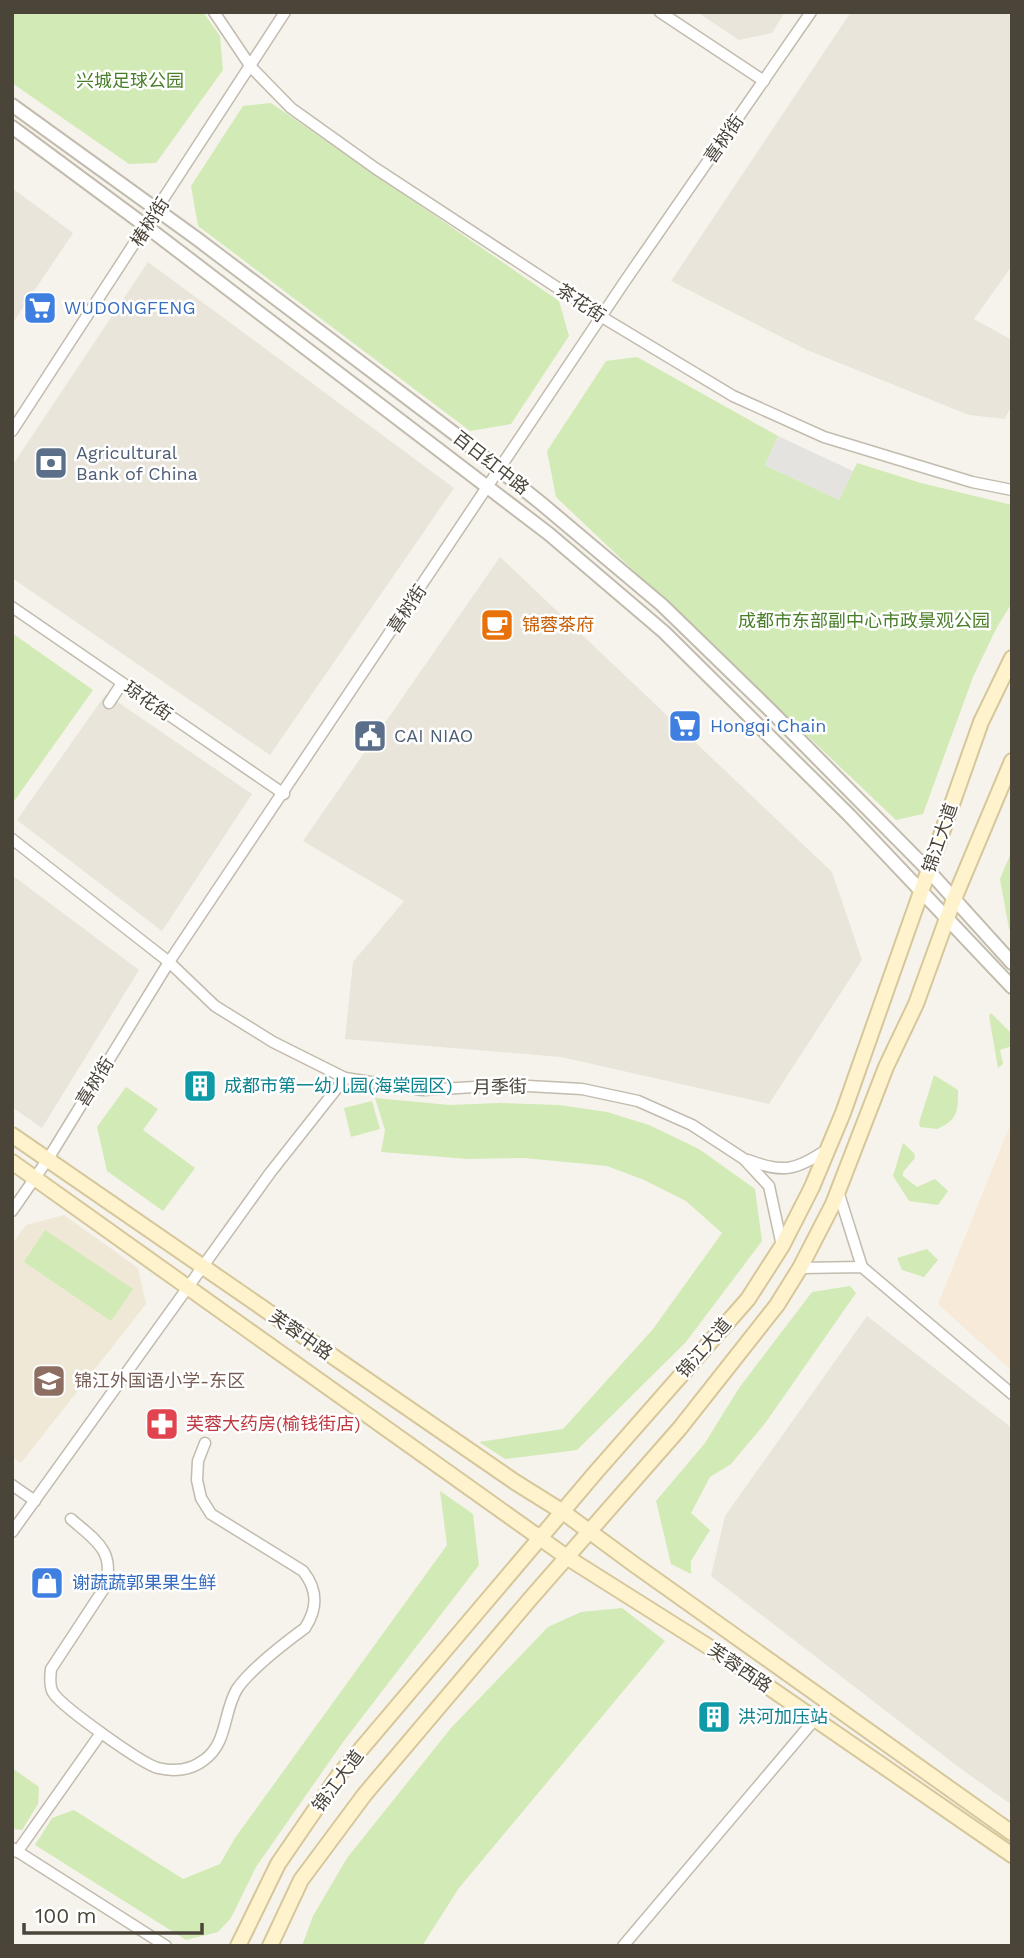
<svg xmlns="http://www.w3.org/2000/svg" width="1024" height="1958" viewBox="0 0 1024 1958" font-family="'Work Sans','Noto Sans SC',sans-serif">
  <rect width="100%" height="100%" fill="#f6f3ec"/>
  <!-- residential -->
  <g fill="#eae5da">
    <path d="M697,12H785L772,33L739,40Z"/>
    <path d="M851,12H1012V266L974,319L1012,340V404L1005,419L969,415L807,350L671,281Z"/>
    <path d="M12,188L73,233L12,324Z"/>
    <path d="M148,262L454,488L270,755L12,578V466Z"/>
    <path d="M500,557L832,872L862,960L769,1104L561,1057L345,1039L353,962L404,901L303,841Z"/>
    <path d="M106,694L252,794L162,931L17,820Z"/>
    <path d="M12,875L139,970L42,1128L12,1107Z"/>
    <path d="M867,1316L1012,1428V1805L961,1769L711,1576L725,1516Z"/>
  </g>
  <!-- commercial -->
  <path fill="#f7ead8" d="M1012,1120V1371L938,1304Z"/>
  <!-- education -->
  <path fill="#efe8d6" d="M64,1215L138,1268L146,1304L21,1463L12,1457V1244L26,1225Z"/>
  <!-- green -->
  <g fill="#d2eab5">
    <path d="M12,12H203L220,36L223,70L156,163L129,164L12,83Z"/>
    <path d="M271,103L559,301L569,336L511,424L470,431L198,226L191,186L243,106Z"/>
    <path d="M637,357L778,436L765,465L839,500L857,463L921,483L1012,505V603L997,627L973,677L923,814L896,820L556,497L547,451L606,361Z"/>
    <path d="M12,633L93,690L12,804Z"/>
    <path d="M1012,850V932L1009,929L1000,879Z"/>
    <path d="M991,1013L1012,1034V1046L1000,1050L1003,1064L998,1068L989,1016Z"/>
    <path d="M934,1075L958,1090C958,1111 958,1120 937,1129L920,1127L919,1123Z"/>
    <path d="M126,1087L158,1109L143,1130L195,1168L163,1211L107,1171L97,1127Z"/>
    <path d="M375,1098L450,1105L500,1103L559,1105L607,1112L649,1125L699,1149L755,1189L762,1241L686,1342L577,1450L505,1459L479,1442L563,1429L653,1329L722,1233L686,1201L644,1180L607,1166L524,1158L468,1159L381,1152L385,1130Z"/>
    <path d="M372,1101L380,1129L351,1137L344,1108Z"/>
    <path d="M903,1143L914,1153L915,1158L903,1172V1176L917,1187L935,1179L948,1191L938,1205L909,1201L893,1176Z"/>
    <path d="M45,1230L133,1289L111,1321L24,1262Z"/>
    <path d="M927,1249L938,1260L924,1277L902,1270L897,1258Z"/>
    <path d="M850,1286L856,1293L766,1422L731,1464L710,1477L691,1513L710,1530L691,1561V1574L671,1564L656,1501L705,1443L739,1388L812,1292Z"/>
    <path d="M440,1491L473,1514L479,1565L343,1742L256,1867L231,1918L218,1932L186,1940L35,1845L52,1818L74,1810L183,1879L220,1864L235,1838L447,1545Z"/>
    <path d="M622,1608L665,1641L459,1888L422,1946H302L313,1916L347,1858L451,1728L548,1627L581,1612Z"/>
    <path d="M12,1768L39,1787L38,1804L22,1830L12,1829Z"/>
  </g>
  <!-- parking -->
  <path fill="#e5e3e0" d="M778,436L853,471L839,500L765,465Z"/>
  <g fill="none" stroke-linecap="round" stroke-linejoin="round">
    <defs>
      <g id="minor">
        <path d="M214,12L251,67L291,108L375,168L602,317L733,396L824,437L972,482L1012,490"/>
        <path d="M660,12L764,81"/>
        <path d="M12,431L285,12"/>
        <path d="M12,607L284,794"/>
        <path d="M109,703L122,683"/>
        <path d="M12,839L169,962L215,1006L273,1042L345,1078L423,1090L510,1085L582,1089L638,1101L692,1125L744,1159L769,1186L782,1246"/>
        <path d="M748,1160C785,1174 795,1170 828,1149"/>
        <path d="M838,1191L862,1267"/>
        <path d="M12,1211L48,1159L169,962L623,284L811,12"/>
        <path d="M800,1268L862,1267L1012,1394"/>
        <path d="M12,1485L35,1501"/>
        <path d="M71,1519C95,1540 116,1551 105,1587L51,1669C50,1677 49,1688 54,1694C64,1708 142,1764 158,1768C174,1772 191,1770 204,1760C228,1743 223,1712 237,1689C250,1670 286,1642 305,1628C318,1608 318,1590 303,1571L211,1514L201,1498L197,1480L198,1461L205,1443"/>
        <path d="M12,1532L270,1173L345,1078"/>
        <path d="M12,1848L166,1946"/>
        <path d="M17,1852L101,1733"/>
        <path d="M623,1946L815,1719"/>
      </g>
      <g id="tertiary">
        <path d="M12,105L196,238L455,434L542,504L662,605L771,711L928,870L1012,963"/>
        <path d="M12,127L147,227L549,534L664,632L849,815L1012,987"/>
      </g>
      <g id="secondary">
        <path d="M12,1135L515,1482L563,1512L635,1565L1012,1833"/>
        <path d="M12,1162L568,1558L725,1657L1012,1855"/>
        <path d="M238,1946L278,1864L339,1775L596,1472L748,1299L782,1246L812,1187L843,1113L981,722L1012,658"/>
        <path d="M270,1946L301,1880L365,1794L531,1598L680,1428L777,1305L800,1268L833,1204L886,1067L916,1004L954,899L1012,761"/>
      </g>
    </defs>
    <!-- minor casing -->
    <use href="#minor" stroke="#c2bbae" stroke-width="13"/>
    <!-- tertiary casing -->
    <use href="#tertiary" stroke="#c2bbae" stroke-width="16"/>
    <!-- secondary casing -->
    <use href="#secondary" stroke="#d6c79b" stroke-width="18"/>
    <!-- minor -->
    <use href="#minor" stroke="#fff" stroke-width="10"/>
    <!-- tertiary -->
    <use href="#tertiary" stroke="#fff" stroke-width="12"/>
    <!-- secondary -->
    <use href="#secondary" stroke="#fff3cd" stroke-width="14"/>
  </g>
  <!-- icons -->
  <defs>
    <symbol id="supermarket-square" viewBox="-11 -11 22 22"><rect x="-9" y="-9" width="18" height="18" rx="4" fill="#3f7fe0" stroke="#fff"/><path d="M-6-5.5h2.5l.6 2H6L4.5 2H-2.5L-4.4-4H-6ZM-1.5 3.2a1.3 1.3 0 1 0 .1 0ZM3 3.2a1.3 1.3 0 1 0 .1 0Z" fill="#fff"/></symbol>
    <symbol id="bank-square" viewBox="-11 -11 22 22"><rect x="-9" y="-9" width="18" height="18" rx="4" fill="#5c6f8a" stroke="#fff"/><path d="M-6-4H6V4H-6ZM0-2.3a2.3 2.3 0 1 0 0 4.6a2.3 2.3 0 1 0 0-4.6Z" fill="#fff"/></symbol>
    <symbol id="cafe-square" viewBox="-11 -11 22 22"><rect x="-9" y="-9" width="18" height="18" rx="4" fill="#e8710a" stroke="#fff"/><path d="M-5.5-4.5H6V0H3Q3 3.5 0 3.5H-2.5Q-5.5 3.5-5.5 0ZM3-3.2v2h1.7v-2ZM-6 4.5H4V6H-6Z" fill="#fff"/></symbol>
    <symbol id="civic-square" viewBox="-11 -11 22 22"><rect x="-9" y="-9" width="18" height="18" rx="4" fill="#5c6f8a" stroke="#fff"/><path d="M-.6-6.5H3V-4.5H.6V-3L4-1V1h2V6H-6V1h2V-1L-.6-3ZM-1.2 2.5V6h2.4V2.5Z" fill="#fff"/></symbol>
    <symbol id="building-square" viewBox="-11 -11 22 22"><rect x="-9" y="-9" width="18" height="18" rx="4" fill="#0f9aa8" stroke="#fff"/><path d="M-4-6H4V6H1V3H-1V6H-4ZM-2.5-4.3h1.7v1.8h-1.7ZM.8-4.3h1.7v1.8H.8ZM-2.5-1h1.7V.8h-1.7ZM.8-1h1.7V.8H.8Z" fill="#fff"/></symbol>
    <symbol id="school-square" viewBox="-11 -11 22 22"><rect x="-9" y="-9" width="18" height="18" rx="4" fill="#8d6e63" stroke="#fff"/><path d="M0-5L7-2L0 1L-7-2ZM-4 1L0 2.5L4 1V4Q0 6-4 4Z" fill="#fff"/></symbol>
    <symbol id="pharmacy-square" viewBox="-11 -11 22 22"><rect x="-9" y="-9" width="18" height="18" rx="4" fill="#e0444e" stroke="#fff"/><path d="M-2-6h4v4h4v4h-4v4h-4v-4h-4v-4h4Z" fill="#fff"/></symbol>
    <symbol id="shop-square" viewBox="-11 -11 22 22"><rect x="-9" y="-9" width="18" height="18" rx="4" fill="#3f7fe0" stroke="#fff"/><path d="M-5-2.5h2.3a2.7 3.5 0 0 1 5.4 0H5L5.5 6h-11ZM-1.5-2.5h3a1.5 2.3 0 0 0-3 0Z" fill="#fff"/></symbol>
  </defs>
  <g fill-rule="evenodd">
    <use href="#supermarket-square" x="21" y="289" width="38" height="38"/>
    <use href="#bank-square" x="32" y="444" width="38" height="38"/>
    <use href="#cafe-square" x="478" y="606" width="38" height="38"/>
    <use href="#supermarket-square" x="666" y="707" width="38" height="38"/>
    <use href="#civic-square" x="351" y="717" width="38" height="38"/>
    <use href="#building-square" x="181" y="1067" width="38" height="38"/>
    <use href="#school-square" x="30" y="1362" width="38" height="38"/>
    <use href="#pharmacy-square" x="143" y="1405" width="38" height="38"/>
    <use href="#shop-square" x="28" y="1564" width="38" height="38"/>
    <use href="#building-square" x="695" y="1698" width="38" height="38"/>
  </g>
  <g text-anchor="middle" stroke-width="5" stroke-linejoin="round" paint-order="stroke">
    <!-- park labels -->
    <g font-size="18" fill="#4a7f2a" stroke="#fff">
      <text x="130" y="87">兴城足球公园</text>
      <text x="864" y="627">成都市东部副中心市政景观公园</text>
    </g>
    <!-- street labels -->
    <g font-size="18" fill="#4b4439" stroke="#fff">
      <text transform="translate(724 139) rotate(-55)" y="6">喜树街</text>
      <text transform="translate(150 222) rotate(-57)" y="6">椿树街</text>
      <text transform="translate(581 303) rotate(33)" y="6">茶花街</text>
      <text transform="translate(491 463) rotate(38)" y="6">百日红中路</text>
      <text transform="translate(407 609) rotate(-56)" y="6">喜树街</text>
      <text transform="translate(148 701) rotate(35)" y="6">琼花街</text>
      <text transform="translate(940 838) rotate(-71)" y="6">锦江大道</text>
      <text transform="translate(95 1082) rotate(-58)" y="6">喜树街</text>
      <text transform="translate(500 1087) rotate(-1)" y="6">月季街</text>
      <text transform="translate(301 1335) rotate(35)" y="6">芙蓉中路</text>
      <text transform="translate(704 1348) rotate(-49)" y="6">锦江大道</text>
      <text transform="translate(740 1668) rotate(34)" y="6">芙蓉西路</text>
      <text transform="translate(338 1781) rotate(-53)" y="6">锦江大道</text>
    </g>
    <!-- shop labels -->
    <g font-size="18" fill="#366cbe" stroke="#fff" text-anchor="start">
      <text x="64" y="314">WUDONGFENG</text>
      <text x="710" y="732">Hongqi Chain</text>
      <text x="72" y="1589">谢蔬蔬郭果果生鲜</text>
    </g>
    <!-- service labels -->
    <g font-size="18" fill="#4e5e75" stroke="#fff" text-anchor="start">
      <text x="76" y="459">Agricultural<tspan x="76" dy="21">Bank of China</tspan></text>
      <text x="394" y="742">CAI NIAO</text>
    </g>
    <!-- food labels -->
    <g font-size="18" fill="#c56008" stroke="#fff" text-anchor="start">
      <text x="522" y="631">锦蓉茶府</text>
    </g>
    <!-- culture labels -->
    <g font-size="18" fill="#0d838f" stroke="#fff" text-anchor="start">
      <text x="224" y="1092">成都市第一幼儿园(海棠园区)</text>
      <text x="738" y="1723">洪河加压站</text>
    </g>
    <!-- education labels -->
    <g font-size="18" fill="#785e54" stroke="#fff" text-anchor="start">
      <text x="74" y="1387">锦江外国语小学-东区</text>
    </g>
    <!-- health labels -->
    <g font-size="18" fill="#be3a42" stroke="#fff" text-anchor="start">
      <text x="186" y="1430">芙蓉大药房(榆钱街店)</text>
    </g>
  </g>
  <!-- border -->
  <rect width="1024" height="1958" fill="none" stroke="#4b4439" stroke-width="28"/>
  <!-- scale -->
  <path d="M24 1923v10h178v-10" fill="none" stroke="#4b4439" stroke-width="3.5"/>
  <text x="35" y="1923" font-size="21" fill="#4b4439" stroke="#ffffff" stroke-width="5" paint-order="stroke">100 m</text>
</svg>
